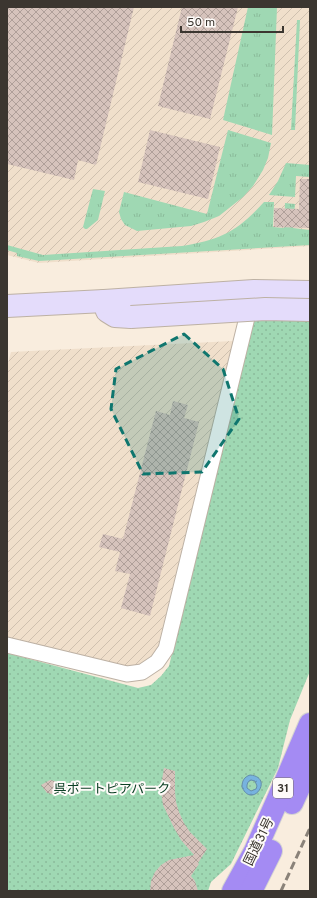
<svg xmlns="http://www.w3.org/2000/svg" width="317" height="898" viewBox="0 0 317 898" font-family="Overpass,'Noto Sans JP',sans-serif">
  <defs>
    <pattern id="industrial-furrows" width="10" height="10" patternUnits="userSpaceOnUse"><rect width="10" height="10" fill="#f0dfcb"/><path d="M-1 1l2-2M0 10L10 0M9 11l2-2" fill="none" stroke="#cfc0af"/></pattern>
    <pattern id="grass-tufts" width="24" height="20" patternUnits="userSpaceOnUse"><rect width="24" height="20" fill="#9fd8b3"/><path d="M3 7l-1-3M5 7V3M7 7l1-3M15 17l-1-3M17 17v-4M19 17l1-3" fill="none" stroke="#8aba9a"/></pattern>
    <pattern id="park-dots" width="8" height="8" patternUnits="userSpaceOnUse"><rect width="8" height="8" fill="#9fd8b3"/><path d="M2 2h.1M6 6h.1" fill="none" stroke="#8aba9a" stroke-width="1.8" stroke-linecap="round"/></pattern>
    <pattern id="water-ripples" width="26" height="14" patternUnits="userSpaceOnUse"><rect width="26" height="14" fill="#77b3df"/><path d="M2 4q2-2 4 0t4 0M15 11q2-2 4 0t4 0" fill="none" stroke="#6392b5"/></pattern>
    <pattern id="building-cross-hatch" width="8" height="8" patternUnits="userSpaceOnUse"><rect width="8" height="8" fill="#d6c3bc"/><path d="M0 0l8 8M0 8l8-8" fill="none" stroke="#af9f99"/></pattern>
  </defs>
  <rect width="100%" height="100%" fill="#f9edde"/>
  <!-- industrial -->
  <g fill="url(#industrial-furrows)">
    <path d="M7,7H310V246L39,263L7,255Z"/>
    <path d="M233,341L158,646L154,657L143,665L126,667L7,637V367L11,352Z"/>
  </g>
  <!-- grass -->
  <g fill="url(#grass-tufts)">
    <path d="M248,7H277L272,135L223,120Z"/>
    <path d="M297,20H300L295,130H291Z"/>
    <path d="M228,130L271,143L268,158L263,170L253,186L243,197L219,216L204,222L191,226L137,231L125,225L121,219L119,212L124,192L207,214Z"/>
    <path d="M286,163L310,165V177L296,176L295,197L269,195L278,181Z"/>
    <path d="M93,189L105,191L98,220L87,229H85L83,227Z"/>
    <path d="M264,202H274L273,227L284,228L285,203L295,204L293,228L310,230V245L39,261L17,256V253L7,250V245L43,255L182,246C221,240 238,231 264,202Z"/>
  </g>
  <!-- park -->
  <path fill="url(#park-dots)" d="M310,313V671L290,720L278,768L231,864L211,882L208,891H7V653L138,688L151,685L161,676L169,666L252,320Z"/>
  <!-- water -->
  <path fill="url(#water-ripples)" stroke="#658eaa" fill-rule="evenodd" d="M250,775C275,777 252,810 242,787C242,781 244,777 250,775ZM251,780L255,781L257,786L256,789L251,791L247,788V785L248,782Z"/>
  <!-- building -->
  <g fill="url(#building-cross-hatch)">
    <path d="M7,7H134L96,165L78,160L74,180L7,164Z"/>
    <path d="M182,7H238L210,119L158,106Z"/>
    <path d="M150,130L220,147L208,199L138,182Z"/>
    <path d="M300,179H310V228L274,227V208L299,209Z"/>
    <path d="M173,401L188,405L184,418L199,422L150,616L121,608L130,574L115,571L120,552L99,547L103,534L123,539L156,411L170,415Z"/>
    <path d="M164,768L175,771V792L176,802L179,812L184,823L190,832L207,849L198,863L199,864L191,876L195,881L198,891H150L151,881L155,872L161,865L169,860L194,855L181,840L174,828L163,805L161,792L162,780Z"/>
    <path d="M50,780L55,781L60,789L52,794L47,793L41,785Z"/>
  </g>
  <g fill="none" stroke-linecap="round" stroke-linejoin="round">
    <defs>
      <path id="street" d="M7,645L127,674L142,672L157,662L166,649L251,301"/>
      <g id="secondary">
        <path d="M104,301L107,311L115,316L131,317"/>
        <path d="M7,306L104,301L254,291L310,292"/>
      </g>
      <g id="highway">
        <path d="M292,803L310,764"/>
        <path d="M233,891L255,851L278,799L310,724"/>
        <path d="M251,891L271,851"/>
      </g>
    </defs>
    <!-- street casing -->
    <use href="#street" stroke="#bdb1a4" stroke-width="17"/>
    <!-- secondary casing -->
    <use href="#secondary" stroke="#bdb1a4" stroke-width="24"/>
    <!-- highway casing -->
    <use href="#highway" stroke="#d4d3d1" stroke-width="24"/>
    <!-- street -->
    <use href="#street" stroke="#fff" stroke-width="15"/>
    <!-- secondary -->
    <use href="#secondary" stroke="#e4dcfb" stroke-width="22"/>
    <!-- highway -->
    <use href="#highway" stroke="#a48bf3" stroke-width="22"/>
    <!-- rail -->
    <path stroke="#8a8279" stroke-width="3" stroke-dasharray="8 4" stroke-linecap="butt" d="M281,891L310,828"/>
    <defs>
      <path id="secondary-bridge" d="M131,317L265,309L310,310"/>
    </defs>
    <!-- secondary-bridge casing -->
    <use href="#secondary-bridge" stroke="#bdb1a4" stroke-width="24" stroke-linecap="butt"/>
    <!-- secondary-bridge -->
    <use href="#secondary-bridge" stroke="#e4dcfb" stroke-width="22"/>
  </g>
  <!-- marked area -->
  <path fill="#0f766e" fill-opacity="0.2" stroke="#0f766e" stroke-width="3" stroke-dasharray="8 5" stroke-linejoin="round" d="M184,334L223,369L239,419L202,472L143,474L111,409L116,369Z"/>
  <g text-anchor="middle" stroke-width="4" stroke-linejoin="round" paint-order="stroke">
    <!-- shield labels -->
    <rect fill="#fefbf9" stroke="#76716c" stroke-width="1" x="273" y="778" width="20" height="20" rx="3"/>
    <g font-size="12" font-weight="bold" fill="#3b3630">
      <text x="283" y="792">31</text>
    </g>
    <!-- park labels -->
    <g font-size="13" fill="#0c4025" stroke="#fefbf9">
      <text x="112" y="793">呉ポートピアパーク</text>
    </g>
    <!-- street labels -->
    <g font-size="13" fill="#3b3630" stroke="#fefbf9">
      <text transform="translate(258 841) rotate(-64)" y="5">国道31号</text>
    </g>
  </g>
  <!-- border -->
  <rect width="317" height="898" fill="none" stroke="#3b3630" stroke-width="16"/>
  <!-- scale -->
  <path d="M181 26v6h102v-6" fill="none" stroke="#3b3630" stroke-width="2"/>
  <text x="187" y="26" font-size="12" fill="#3b3630" stroke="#fefbf9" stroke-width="3" paint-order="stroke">50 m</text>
</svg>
